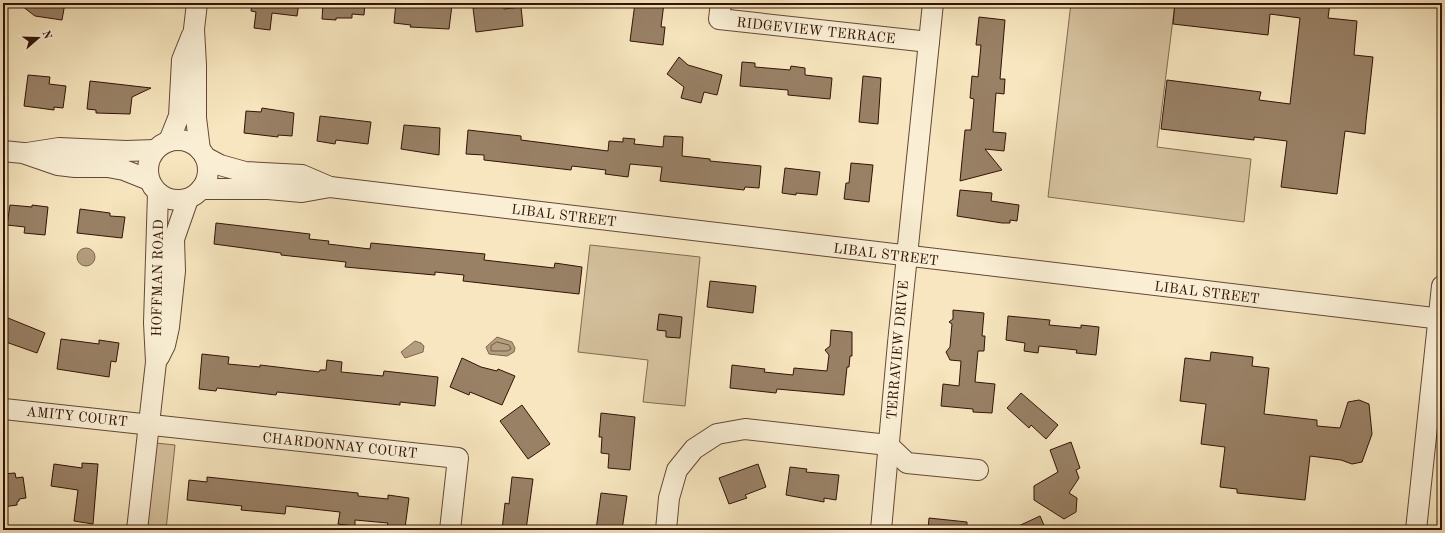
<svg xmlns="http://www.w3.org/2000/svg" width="1445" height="533" viewBox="0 0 1445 533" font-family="'Old Standard TT',serif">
  <rect width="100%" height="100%" fill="#f7e6bf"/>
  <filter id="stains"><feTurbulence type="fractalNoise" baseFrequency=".005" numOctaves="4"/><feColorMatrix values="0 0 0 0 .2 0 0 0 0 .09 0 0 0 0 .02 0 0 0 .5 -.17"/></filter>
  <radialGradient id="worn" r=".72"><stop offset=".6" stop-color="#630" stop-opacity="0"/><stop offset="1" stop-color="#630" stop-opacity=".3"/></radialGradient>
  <!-- green -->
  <g fill="#d6c29f" stroke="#846a52">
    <path d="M1071,3H1175L1157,147L1251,159L1244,222L1048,197Z"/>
    <path d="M590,245L700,257L685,406L643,402L648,360L578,352Z"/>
    <path d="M156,443L175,445L166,530H147Z"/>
  </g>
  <!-- water -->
  <g fill="#b49e80" stroke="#80664f">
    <circle cx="86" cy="257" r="9"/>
    <path d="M497,337L512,342L515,348L514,352L507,356L489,354L486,347Z"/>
    <path d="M415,341L421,343L424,346L423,352L405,358L401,352Z"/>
  </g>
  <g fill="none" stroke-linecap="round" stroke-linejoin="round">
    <!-- shore -->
    <path stroke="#745842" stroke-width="1" d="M497,342L509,345L511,349L507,351H491V346Z"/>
  </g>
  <!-- building -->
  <g fill="#998166" stroke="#331305">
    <path d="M18,3H65L62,20L35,16Z"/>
    <path d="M252,3H299L297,16L272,13L270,30L254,28L256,12L251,11Z"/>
    <path d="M323,3H365L364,15L352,14V18H336V20L322,19Z"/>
    <path d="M396,3L452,5L449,29L410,27L411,25L394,23Z"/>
    <path d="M635,3H664L661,27H665L663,45L630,41Z"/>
    <path d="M1175,3H1330L1328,18L1357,21L1354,55L1373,57L1366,121L1365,134L1345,131L1337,194L1281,187L1287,141L1254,137V140L1161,129L1167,80L1261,92L1259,100L1290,104L1300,18L1270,14L1268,35L1173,24Z"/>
    <path d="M503,5L504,9L521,7L523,26L476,32L473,8Z"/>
    <path d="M979,17L1005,20L1000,79H1005L1004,94L996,93L993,132L1006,133L1004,151L985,149L1002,170L960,181L965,130H971L974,99L970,98L972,76L978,77L981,45H976Z"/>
    <path d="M679,57L688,65L722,75L717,95L704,92L701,103L681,98L684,87L667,74Z"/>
    <path d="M742,62L755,63V67L790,70L791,66L805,68V75L832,78L830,99L788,95V90L740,86Z"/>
    <path d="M28,75L50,77L49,84L66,86L63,108L54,107V110L24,106Z"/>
    <path d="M863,76L881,78L878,124L859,122Z"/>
    <path d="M90,81L151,88L132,97L130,114L96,113V110L87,109Z"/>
    <path d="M262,108L294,113L292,136L278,135V137L244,133L246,111L261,112Z"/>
    <path d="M320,116L371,122L368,144L336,140L335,144L317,141Z"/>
    <path d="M404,125L440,128L439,155L401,149Z"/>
    <path d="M468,130L521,136V140L608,151L609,141L623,142V138L635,139L634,144L663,147L664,136L683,137L682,156L710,159V161L761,166L759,188L745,187L744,190L660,181L662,167L630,164L628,177L605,174L606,170L572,166L571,170L484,160V155L466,154Z"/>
    <path d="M851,163L873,165L869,202L844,199L846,183H849Z"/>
    <path d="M785,168L820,172L817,195L796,193V195L782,193Z"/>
    <path d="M960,190L992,193L991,201L1019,205L1017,221L1010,220V223H1002L957,216Z"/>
    <path d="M10,205L32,207V205L48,207L45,235L24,233L25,227L7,225Z"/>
    <path d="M80,209L110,213V216L125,217L122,238L77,233Z"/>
    <path d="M216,223L310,234L309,239L329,241L328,244L370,249L371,243L485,254L484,260L554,268L555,263L582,267L579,294L463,281L464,275L435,272V275L345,267L346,262L281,255V253L214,244Z"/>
    <path d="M710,281L756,286L753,313L707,307Z"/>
    <path d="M953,310L984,313L982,336H985L984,351H978L975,382L995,384L992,413L973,412V409L941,406L943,384L959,386L961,361L950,360L946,352L950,347L952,324L949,322L953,319Z"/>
    <path d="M659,314L682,317L680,338L666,337V331L657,330Z"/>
    <path d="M3,316L45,333L37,353L3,341Z"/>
    <path d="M1008,316L1050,320L1049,325L1081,328V325L1099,327L1096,355L1076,353L1077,350L1039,346L1038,353L1024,351L1025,343L1006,340Z"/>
    <path d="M831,330L852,332V356H850L849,367H847L844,395L777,389L776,393L730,388L732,365L765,369L764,372L793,375L794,368L827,371L829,355L825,350L830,346Z"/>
    <path d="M61,339L99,344V340L119,343L116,362L111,361L109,377L57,369Z"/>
    <path d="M1211,352L1253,357L1252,366L1269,368L1264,414L1317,420V426L1340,428L1348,402L1359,400L1369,404L1372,434L1362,462L1352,464L1341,460L1310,456L1305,500L1237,493V489L1220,487L1225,447L1201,444L1206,404L1180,401L1185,358L1210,361Z"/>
    <path d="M202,354L229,357L228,364L260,367V365L319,372L320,370H326L327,360L342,362L341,372L383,376L384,371L438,377L435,406L400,402V405L277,392L276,395L217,388L216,391L199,389Z"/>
    <path d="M462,358L481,367L497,371L498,369L515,376L502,405L470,392L469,395L450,387Z"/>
    <path d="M1021,393L1058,425L1046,439L1031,425L1029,428L1007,408Z"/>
    <path d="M522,405L550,444L528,459L500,421Z"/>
    <path d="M601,413L635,417L630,470L608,468L609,454L601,453L602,437H599Z"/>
    <path d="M1071,442L1080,468L1076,470L1079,478L1069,493L1077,498L1076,512L1064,519L1034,500V486L1058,472L1050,450Z"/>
    <path d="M82,463L98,464L93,524L74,521L78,490L51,486L54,464L82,468Z"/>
    <path d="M758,464L766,487L745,495L747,498L729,504L719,478Z"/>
    <path d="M790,467L807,469L806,472L839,475L836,500L824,498V502L786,495Z"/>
    <path d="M15,473L16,478L23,477L26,498L19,499V501L17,502V505L3,507V474Z"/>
    <path d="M207,477L358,493V496L388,499V495L409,498L405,528L387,526L388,523L355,520V526L338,524L340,512L286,506L285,514L241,510L242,506L187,500L189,480L207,482Z"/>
    <path d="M512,477L533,479L526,530H502L505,503L509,504Z"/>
    <path d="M601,493L627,496L622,530H596Z"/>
    <path d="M1040,516L1046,530H1010Z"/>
    <path d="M929,518L967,522V530H928Z"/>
  </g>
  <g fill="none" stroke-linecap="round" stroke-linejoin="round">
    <defs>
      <g id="minor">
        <path d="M197,3L194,29L196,65V118L200,150"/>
        <path d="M721,3L719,19L929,42"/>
        <circle cx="178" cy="170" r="30"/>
        <path d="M169,141L179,116L182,60L192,35"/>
        <path d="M3,151L23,153L58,165L75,167H108L124,170L149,180"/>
        <path d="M27,153L59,148L126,151L155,150"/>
        <path d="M205,157L220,165L245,172L302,175L330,187"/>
        <path d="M201,189H268L302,192L330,187L1442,319"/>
        <path d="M159,357L165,345L169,327L175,271L174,239L188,199"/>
        <path d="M4,409L458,458L450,530"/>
        <path d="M137,530L156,362L154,323L158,193"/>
        <path d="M666,530L669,498L677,470L694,449L717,434L745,429L888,445L907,463L978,470"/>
        <path d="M881,530L898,343L933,3"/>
        <path d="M1416,530L1442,286"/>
      </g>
    </defs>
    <!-- minor casing -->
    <use href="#minor" stroke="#644834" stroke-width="22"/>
    <!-- minor -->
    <use href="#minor" stroke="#faefd5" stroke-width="20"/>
  </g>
  <g text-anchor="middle" stroke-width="3.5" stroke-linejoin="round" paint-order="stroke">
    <!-- street labels -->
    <g font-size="14" fill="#331305" stroke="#faefd5">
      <text transform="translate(816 30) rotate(6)" y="5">RIDGEVIEW TERRACE</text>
      <text transform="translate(564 215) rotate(7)" y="5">LIBAL STREET</text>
      <text transform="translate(886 254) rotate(7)" y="5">LIBAL STREET</text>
      <text transform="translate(157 278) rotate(-89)" y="5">HOFFMAN ROAD</text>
      <text transform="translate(1207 292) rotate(7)" y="5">LIBAL STREET</text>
      <text transform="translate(897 350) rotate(-85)" y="5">TERRAVIEW DRIVE</text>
      <text transform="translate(77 416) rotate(6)" y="5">AMITY COURT</text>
      <text transform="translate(340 445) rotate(6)" y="5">CHARDONNAY COURT</text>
    </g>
  </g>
  <!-- margin -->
  <rect width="1445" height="533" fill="none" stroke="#f7e6bf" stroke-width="16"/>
  <rect x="4" y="4" width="1437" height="525" fill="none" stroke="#331305" stroke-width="2"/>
  <rect x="8" y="8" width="1429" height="517" fill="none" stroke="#331305"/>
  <!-- north arrow -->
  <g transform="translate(38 38) rotate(70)" stroke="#faefd5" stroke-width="3" paint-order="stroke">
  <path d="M0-3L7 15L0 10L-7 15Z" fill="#331305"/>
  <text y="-6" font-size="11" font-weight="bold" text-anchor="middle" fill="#331305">N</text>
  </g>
  <rect width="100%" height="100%" filter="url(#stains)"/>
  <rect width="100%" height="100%" fill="url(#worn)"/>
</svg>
